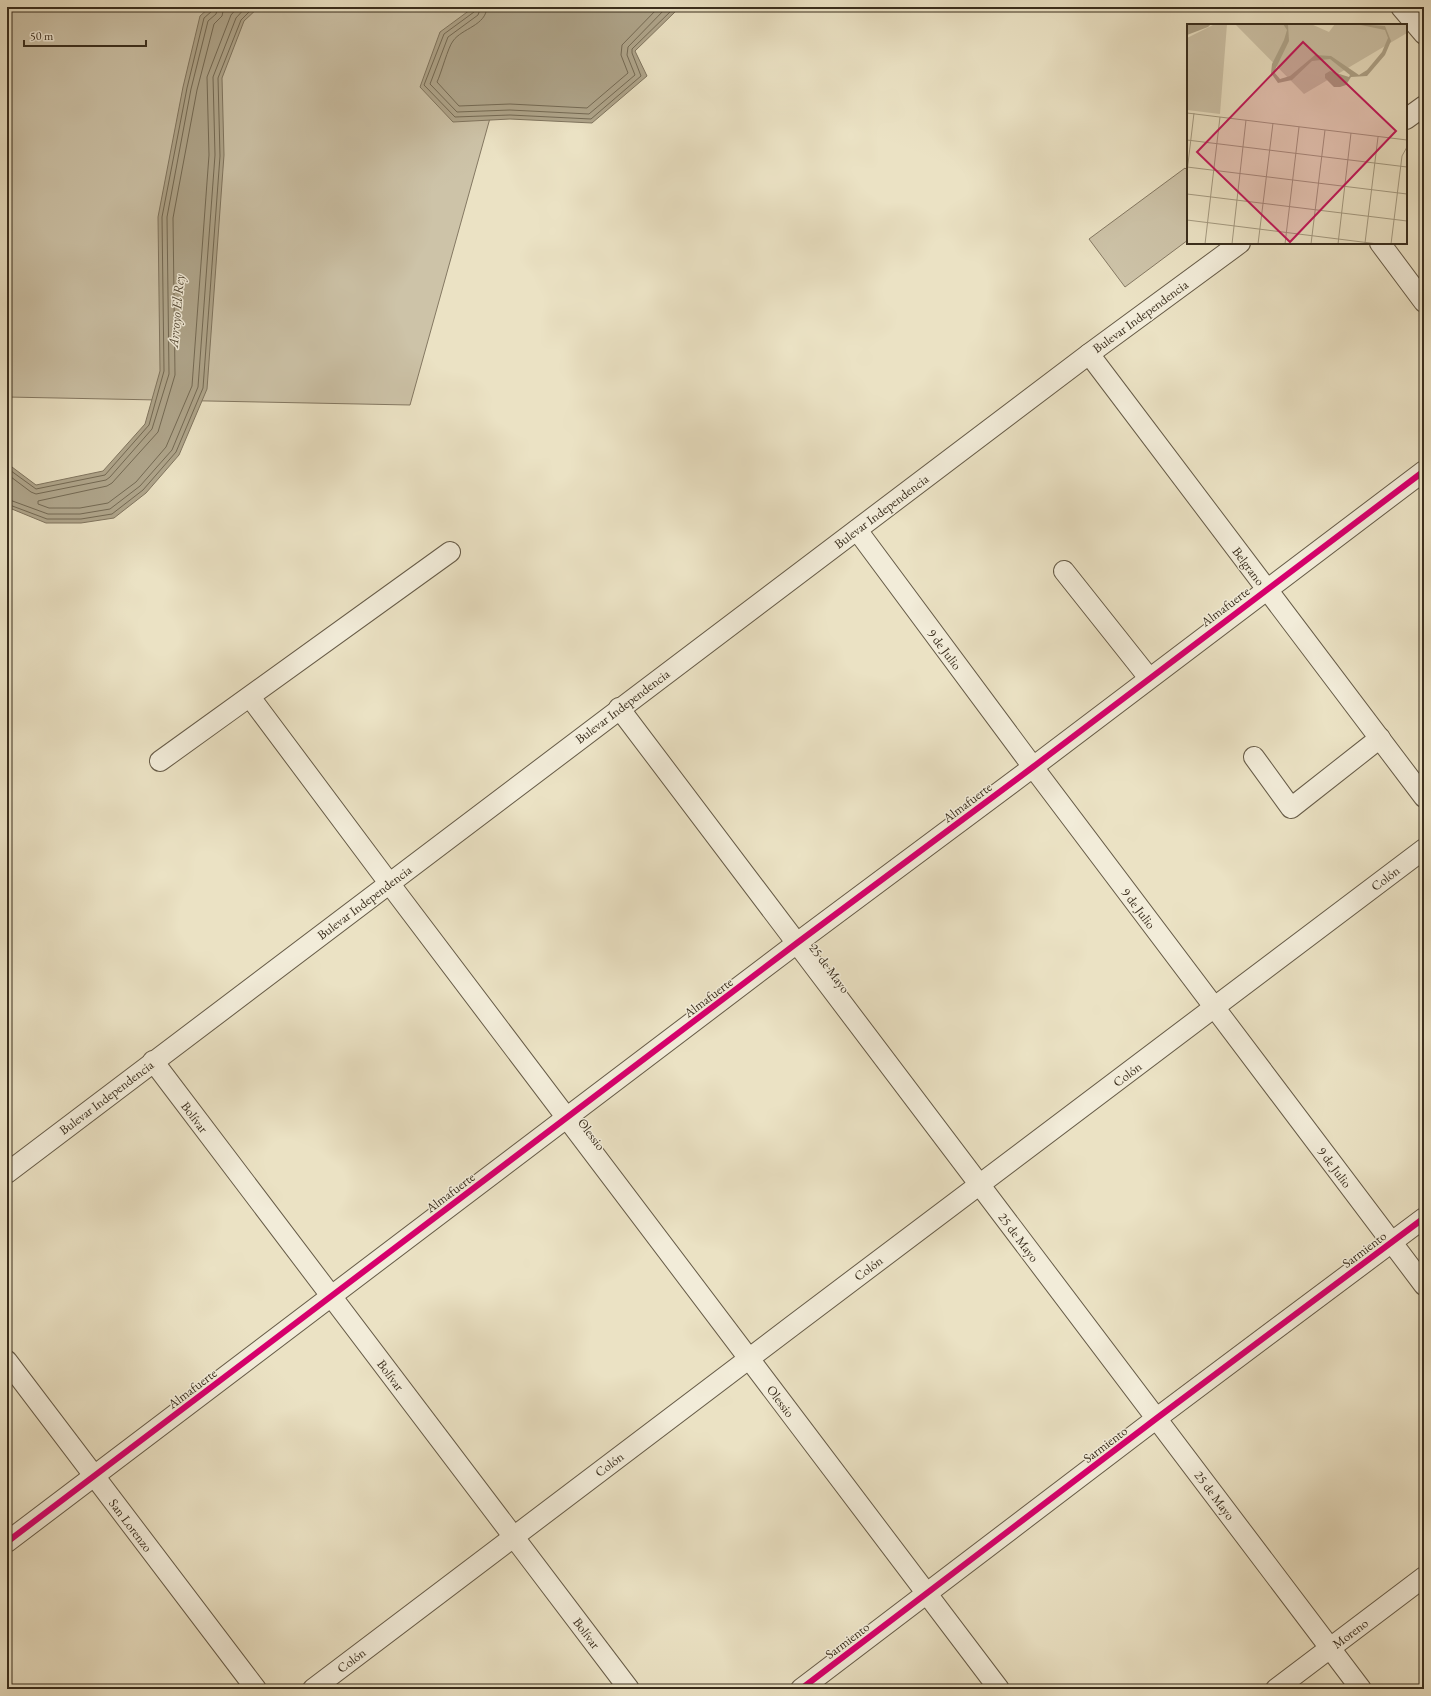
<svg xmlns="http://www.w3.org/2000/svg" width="1431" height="1696" viewBox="0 0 1431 1696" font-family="'EB Garamond',serif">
  <rect width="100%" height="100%" fill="#ebe2c4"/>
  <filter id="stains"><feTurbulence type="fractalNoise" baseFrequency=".005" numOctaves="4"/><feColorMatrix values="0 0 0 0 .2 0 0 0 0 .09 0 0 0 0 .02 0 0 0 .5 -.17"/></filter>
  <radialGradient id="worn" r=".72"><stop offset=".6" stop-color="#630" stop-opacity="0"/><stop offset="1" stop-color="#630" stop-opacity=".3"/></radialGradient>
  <!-- green -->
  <g fill="#cdc3a8" stroke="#847862">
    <path d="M7,7H521L410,405L7,397Z"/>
    <path d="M1185,168L1188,171V240L1125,287L1089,239Z"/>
  </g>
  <!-- water -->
  <g fill="#afa58b" stroke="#80755f">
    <path d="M210,7H259L244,21L222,78L224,155L207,389L179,455L146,493L114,518L81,523H46L7,507V461L8,464L36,485L103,471L145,424L160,371L158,217L183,87L200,16Z"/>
    <path d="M474,7H676V11L635,51L647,76L592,123L510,119L453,122L420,87L440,32Z"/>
  </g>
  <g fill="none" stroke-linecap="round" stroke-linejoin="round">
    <!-- shore -->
    <g stroke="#746a54" stroke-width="1">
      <path d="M224,7L222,16L214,24L197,90L173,218L175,375L158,432L112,483L107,486L38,501V504L49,508H80L108,503L136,482L166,447L192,386L209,155L207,77L231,15L238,7"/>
      <path d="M476,7L474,12L444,34L424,85L455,117L510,115L591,119L641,76L632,53V49L672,10V7"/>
      <path d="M481,7L478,15L448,37L430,84L457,112L510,110L589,114L635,75L627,55L628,47L667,7"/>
      <path d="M487,7C486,26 462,28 453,41C448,47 441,74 437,82L459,106L510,104L587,108L628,73L621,55L622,45L659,7"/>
      <path d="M7,468L36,489L105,475L149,425L164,371L162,217L187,88L204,18L212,11L213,7"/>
      <path d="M7,474L31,492L36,494L106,480L110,477L152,429L169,374L167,217L191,89L208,21L216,14L218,7"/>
      <path d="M7,499L48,514H80L110,509L140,486L172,450L198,387L215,155L213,77L236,18L246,7"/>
      <path d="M7,504L47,519H81L112,514L143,490L176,452L203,388L220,156L218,78L241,20L254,7"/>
    </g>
    <defs>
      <g id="minor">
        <path d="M1401,7L1424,34"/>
        <path d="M1406,119L1424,106"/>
        <path d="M1380,243L1424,302"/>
        <path d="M1089,354L1424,797"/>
        <path d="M857,530L1033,767L1424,1285"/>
        <path d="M1064,571L1149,678"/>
        <path d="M250,697L389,883L999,1689"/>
        <path d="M619,708L1361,1689"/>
        <path d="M1254,757L1291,808L1380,738"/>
        <path d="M160,761L450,552"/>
        <path d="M153,1061L629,1689"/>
        <path d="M7,1173L1089,354L1240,243"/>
        <path d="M7,1361L256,1689"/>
        <path d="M7,1542L797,943L1033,767L1424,471"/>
        <path d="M313,1689C682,1407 1054,1130 1424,849"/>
        <path d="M801,1689L1157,1418L1424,1218"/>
        <path d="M1276,1689L1424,1577"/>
      </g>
    </defs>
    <!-- minor casing -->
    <use href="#minor" stroke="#665b47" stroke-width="22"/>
    <!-- minor -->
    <use href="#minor" stroke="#f2ecd9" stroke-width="20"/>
    <defs>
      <g id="cycleway">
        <path d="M7,1542L797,943L1033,767L1424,471"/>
        <path d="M801,1689L1157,1418L1424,1218"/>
      </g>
    </defs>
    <!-- cycleway casing -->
    <use href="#cycleway" stroke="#f2ecd9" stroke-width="8"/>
    <!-- cycleway -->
    <use href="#cycleway" stroke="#d6006c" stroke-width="6"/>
  </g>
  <g text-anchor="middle" stroke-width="3" stroke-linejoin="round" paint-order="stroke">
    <!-- street labels -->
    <g font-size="13" fill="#3a2e1d" stroke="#f2ecd9">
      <text transform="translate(1140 316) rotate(-36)" y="5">Bulevar Independencia</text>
      <text transform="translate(881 511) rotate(-37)" y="5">Bulevar Independencia</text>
      <text transform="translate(1249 566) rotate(53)" y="5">Belgrano</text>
      <text transform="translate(1225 606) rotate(-37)" y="5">Almafuerte</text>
      <text transform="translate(945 649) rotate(53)" y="5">9 de Julio</text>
      <text transform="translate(622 706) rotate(-37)" y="5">Bulevar Independencia</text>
      <text transform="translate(967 802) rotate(-37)" y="5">Almafuerte</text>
      <text transform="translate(1385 878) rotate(-37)" y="5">Colón</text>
      <text transform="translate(364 902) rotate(-37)" y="5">Bulevar Independencia</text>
      <text transform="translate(1139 908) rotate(53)" y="5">9 de Julio</text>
      <text transform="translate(830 968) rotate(53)" y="5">25 de Mayo</text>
      <text transform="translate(708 997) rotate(-37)" y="5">Almafuerte</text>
      <text transform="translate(1127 1074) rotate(-37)" y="5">Colón</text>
      <text transform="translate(106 1097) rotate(-37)" y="5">Bulevar Independencia</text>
      <text transform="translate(195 1117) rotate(53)" y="5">Bolívar</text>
      <text transform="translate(592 1134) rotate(53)" y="5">Olessio</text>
      <text transform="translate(1335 1167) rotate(53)" y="5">9 de Julio</text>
      <text transform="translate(450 1192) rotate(-37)" y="5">Almafuerte</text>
      <text transform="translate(1019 1237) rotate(53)" y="5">25 de Mayo</text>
      <text transform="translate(1364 1249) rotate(-37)" y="5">Sarmiento</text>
      <text transform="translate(868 1268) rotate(-37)" y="5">Colón</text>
      <text transform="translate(391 1375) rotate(53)" y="5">Bolívar</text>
      <text transform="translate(192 1388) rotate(-37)" y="5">Almafuerte</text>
      <text transform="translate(781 1401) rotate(53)" y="5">Olessio</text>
      <text transform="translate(1105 1444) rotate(-37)" y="5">Sarmiento</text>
      <text transform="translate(609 1464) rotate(-37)" y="5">Colón</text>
      <text transform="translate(1215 1495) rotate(53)" y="5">25 de Mayo</text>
      <text transform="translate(131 1525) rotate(53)" y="5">San Lorenzo</text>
      <text transform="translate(587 1633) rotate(53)" y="5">Bolívar</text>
      <text transform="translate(1350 1633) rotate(-37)" y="5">Moreno</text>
      <text transform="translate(847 1640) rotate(-37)" y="5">Sarmiento</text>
      <text transform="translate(351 1660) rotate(-37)" y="5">Colón</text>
    </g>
    <!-- water labels -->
    <g font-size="14" font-style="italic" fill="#574c38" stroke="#f2ecd9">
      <text transform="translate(176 311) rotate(-85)" y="5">Arroyo El Rey</text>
    </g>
  </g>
  <!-- overview -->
  <g transform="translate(1187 24)">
    <rect width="220" height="220" fill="#ebe2c4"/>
    <path d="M28,0H40L33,90L0,86V14ZM48,0H124L142,8L148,0H220V9L117,70Z" fill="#cdc3a8"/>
    <path d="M24,0L21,3L0,11V1ZM96,0L101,1L102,17L87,48L93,55L103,52L128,31L144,32L172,51L180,46L195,28L201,14L198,6L169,0L198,2L204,17L198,31L180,52L164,53L159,61L153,63H147L138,54V50L143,47L162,53L163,51L143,35L125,37L105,56L91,59L84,49L85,40L97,16L100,6Z" fill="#afa58b"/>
    <path fill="none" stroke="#a49a81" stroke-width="1" d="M0,89L220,116M0,116L220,143M0,143L220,170M0,148L7,89M0,170L220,197M0,196L191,220M178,219L191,113M18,220L33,93M45,220L59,96M71,220L86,99M98,220L112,103M124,220L138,106M151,220L164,109M204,220L215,132L220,123"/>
    <path fill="#c2185b" fill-opacity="0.15" stroke="#c2185b" stroke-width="2" d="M116,18L209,107L103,218L10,128Z"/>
    <rect width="220" height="220" fill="none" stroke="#3a2e1d" stroke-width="2"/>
  </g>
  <!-- margin -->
  <rect width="1431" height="1696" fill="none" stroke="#ebe2c4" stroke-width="24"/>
  <rect x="8" y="8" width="1415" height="1680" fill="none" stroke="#3a2e1d" stroke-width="2"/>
  <rect x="12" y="12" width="1407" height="1672" fill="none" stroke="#3a2e1d"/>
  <!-- scale -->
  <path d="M24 40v6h122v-6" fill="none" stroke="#3a2e1d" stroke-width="2"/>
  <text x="30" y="40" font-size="12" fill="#3a2e1d" stroke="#f2ecd9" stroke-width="3" paint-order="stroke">50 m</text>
  <rect width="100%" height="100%" filter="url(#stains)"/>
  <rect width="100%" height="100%" fill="url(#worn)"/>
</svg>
